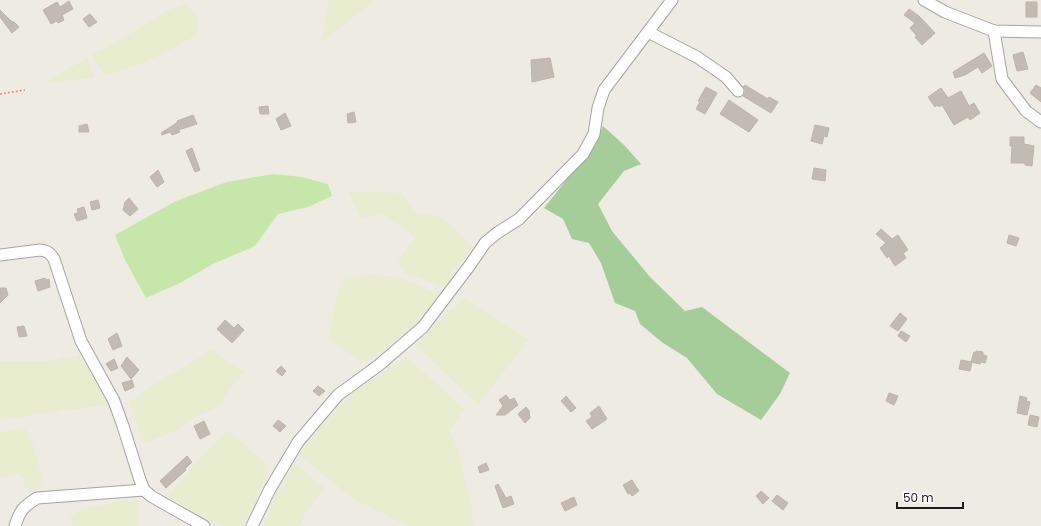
<svg xmlns="http://www.w3.org/2000/svg" width="1041" height="526" viewBox="0 0 1041 526" font-family="Poppins,sans-serif">
  <rect width="100%" height="100%" fill="#eeebe3"/>
  <!-- farmland -->
  <g fill="#e9edcf">
    <path d="M329,0H373L363,10L322,42Z"/>
    <path d="M186,3L198,19L196,35L178,46L145,62L104,76L92,55L133,32L165,12Z"/>
    <path d="M87,58L94,78L43,83Z"/>
    <path d="M348,191L401,193L416,213L435,215L450,223L473,247L453,270L445,289L427,281L408,275L398,262L415,237L381,213L361,219Z"/>
    <path d="M370,275L396,276L419,285L440,295L421,319L396,341L364,363L328,339L338,292L344,276Z"/>
    <path d="M464,298L529,340L478,405L415,344Z"/>
    <path d="M211,349L244,372L232,387L219,406L193,419L179,429L144,444L129,403L144,391L171,374L196,360Z"/>
    <path d="M80,355L109,405L59,411L5,419L0,421V361H50Z"/>
    <path d="M407,357L464,409L450,430L460,457L472,510L473,526H409L355,500L299,455L327,419L357,390Z"/>
    <path d="M25,428L34,448L42,478L40,488L35,490L25,489L23,478L19,474L0,478V433L11,430Z"/>
    <path d="M229,430L269,467L254,507L241,526H224L209,521L168,497L202,455Z"/>
    <path d="M295,463L324,488L306,513L299,526H263L273,503Z"/>
    <path d="M122,500H139L137,526H72L71,516L82,509Z"/>
  </g>
  <!-- grass -->
  <path fill="#c5e8aa" d="M273,174L302,177L328,184L332,196L308,207L278,214L255,246L213,264L180,283L146,298L125,260L115,235L176,201L227,182Z"/>
  <!-- forest -->
  <path fill="#a5cd99" d="M603,126L624,145L641,164L624,171L598,204L612,231L650,277L685,311L702,307L790,373L780,394L761,420L717,394L687,358L663,343L640,324L635,311L615,303L601,263L589,243L572,239L563,219L544,208L596,143Z"/>
  <!-- building -->
  <g fill="#c3bab3" stroke="#c0b3a6">
    <path d="M69,1L73,9L62,15L64,20L58,23L57,21L51,24L43,10L57,2L60,7Z"/>
    <rect x="1026" y="2" width="11" height="15"/>
    <path d="M909,9L919,16L935,33L922,45L915,37L917,36L910,28L915,23L904,15Z"/>
    <path d="M0,10L11,21L14,22L19,27L12,33L0,17Z"/>
    <path d="M90,14L97,22L89,27L83,19Z"/>
    <path d="M1023,52L1028,69L1017,71L1013,55Z"/>
    <path d="M984,53L992,66L982,73L978,67L965,75L955,78L953,72Z"/>
    <path d="M550,58L554,77L532,82L531,60Z"/>
    <path d="M745,85L768,99L769,97L778,102L771,113L743,96L745,93V89L743,87Z"/>
    <path d="M1036,85L1041,88V102L1030,93Z"/>
    <path d="M706,87L717,93L705,114L696,109L700,102L698,101Z"/>
    <path d="M941,88L948,98L961,91L969,106L974,103L980,113L970,120L968,117L954,125L942,105L939,107L937,105L935,107L928,97Z"/>
    <path d="M729,100L758,120L749,132L720,114Z"/>
    <path d="M268,106L269,114H260L259,107Z"/>
    <path d="M354,112L356,122L348,123L347,114Z"/>
    <path d="M285,113L291,126L281,130L276,119Z"/>
    <path d="M193,115L197,124L178,130L180,132L172,135L170,132L162,135L161,133L178,122L177,121Z"/>
    <path d="M87,124L89,132H79V126Z"/>
    <path d="M815,125L829,128L827,137L824,136L822,144L811,141Z"/>
    <path d="M1010,137H1024V144L1034,146L1032,166L1025,165V163H1011L1012,146H1010Z"/>
    <path d="M192,148L200,170L195,172L186,151Z"/>
    <path d="M814,168L826,170L825,181L812,179Z"/>
    <path d="M158,170L164,182L157,187L150,177Z"/>
    <path d="M129,198L138,209L130,216L123,210L125,202Z"/>
    <path d="M98,200L100,208L92,210L90,202Z"/>
    <path d="M84,207L87,218L77,221L74,214L78,213L77,209Z"/>
    <path d="M881,229L892,239L898,235L908,250L903,253L906,258L895,266L889,256L887,258L880,248L886,243L876,234Z"/>
    <path d="M1009,235L1019,238L1016,246L1007,243Z"/>
    <path d="M45,278L46,280L49,279L50,287L38,291L35,281Z"/>
    <path d="M0,288H6L8,295L0,303Z"/>
    <path d="M900,313L907,319L898,331L890,326Z"/>
    <path d="M225,320L234,328L238,324L244,330L232,343L217,329Z"/>
    <path d="M24,326L27,336L19,337L17,327Z"/>
    <path d="M901,331L910,336L906,342L898,336Z"/>
    <path d="M117,333L122,346L113,350L108,339Z"/>
    <path d="M976,351L983,352V355L987,356L985,363L981,362L980,364L971,362L974,352L976,353Z"/>
    <path d="M127,357L139,370L131,379L121,366Z"/>
    <path d="M114,359L118,368L111,371L106,364Z"/>
    <path d="M961,360L972,362L970,371L959,369Z"/>
    <path d="M281,366L286,371L282,376L276,371Z"/>
    <path d="M132,380L134,387L125,391L122,383Z"/>
    <path d="M318,386L325,391L319,396L313,391Z"/>
    <path d="M889,393L898,396L894,405L886,401Z"/>
    <path d="M506,395L510,400L514,398L518,405L505,415H496L503,406L499,400Z"/>
    <path d="M566,396L576,408L571,412L561,401Z"/>
    <path d="M1020,396L1027,398L1026,401L1030,402L1027,415L1017,413Z"/>
    <path d="M599,406L607,419L592,429L586,421L592,417L590,413Z"/>
    <path d="M526,407L530,412L529,413L530,418L525,423L518,414Z"/>
    <path d="M1030,415L1039,417L1037,427L1028,425Z"/>
    <path d="M278,420L286,426L280,432L273,426Z"/>
    <path d="M204,421L210,434L200,439L194,426Z"/>
    <path d="M187,456L192,462L185,469L186,470L166,488L160,481Z"/>
    <path d="M486,463L489,470L480,473L478,467Z"/>
    <path d="M632,480L639,491L632,496L630,493L628,494L623,485Z"/>
    <path d="M498,484L506,498L511,496L514,504L503,508L495,486Z"/>
    <path d="M761,491L769,498L763,504L756,496Z"/>
    <path d="M777,495L788,503L783,510L772,501Z"/>
    <path d="M574,497L577,505L565,511L561,503Z"/>
  </g>
  <g fill="none" stroke-linecap="round" stroke-linejoin="round">
    <defs>
      <g id="minor">
        <path d="M924,0L945,12L994,31L1041,32"/>
        <path d="M994,31L1002,79L1026,111L1041,122"/>
        <path d="M648,32L697,57L726,77L738,91"/>
        <path d="M0,255L40,250C48,251 50,253 54,259L81,341L114,401L123,426L140,480L144,490L151,496L163,503L204,526"/>
        <path d="M15,526C20,510 23,507 37,498L144,490"/>
        <path d="M252,526L270,489L298,442L338,395L379,365L423,327L470,265L485,243L497,233L519,219L583,154L594,134L598,108L604,90L672,0"/>
      </g>
    </defs>
    <!-- minor casing -->
    <use href="#minor" stroke="#a4a4a4" stroke-width="13"/>
    <!-- path -->
    <path stroke="#f6826c" stroke-width="1.5" stroke-dasharray="2 2" stroke-linecap="butt" d="M0,94L25,90"/>
    <!-- minor -->
    <use href="#minor" stroke="#fff" stroke-width="11"/>
  </g>
  <!-- scale -->
  <path d="M897 502v6h66v-6" fill="none" stroke="#1d1d1d" stroke-width="2"/>
  <text x="903" y="502" font-size="12" fill="#1d1d1d" stroke="#ffffff" stroke-width="3" paint-order="stroke">50 m</text>
</svg>
